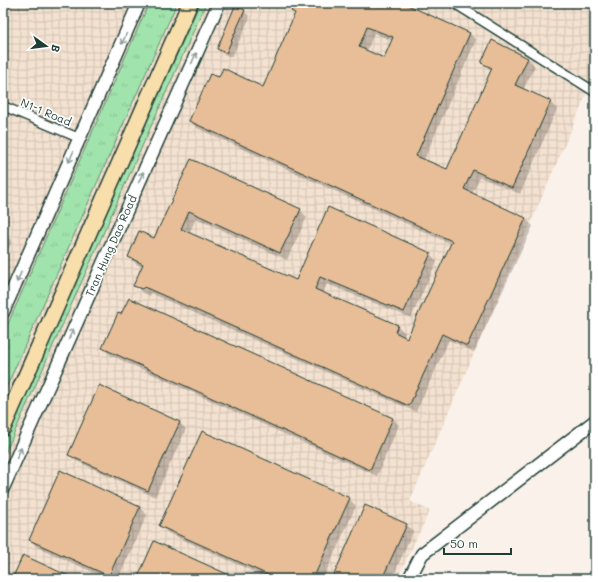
<svg xmlns="http://www.w3.org/2000/svg" width="598" height="582" viewBox="0 0 598 582" font-family="Mali,sans-serif">
  <defs>
    <pattern id="industrial-grid" width="8" height="8" patternUnits="userSpaceOnUse"><rect width="8" height="8" fill="#f4e2d1"/><path d="M0 4h8M4 0v8" fill="none" stroke="#d1c3b4"/></pattern>
    <pattern id="grass-tufts" width="24" height="20" patternUnits="userSpaceOnUse"><rect width="24" height="20" fill="#a1e3ad"/><path d="M3 7l-1-3M5 7V3M7 7l1-3M15 17l-1-3M17 17v-4M19 17l1-3" fill="none" stroke="#8ac495"/></pattern>
  </defs>
  <rect width="100%" height="100%" fill="#faf2ea"/>
  <filter id="ink" filterUnits="userSpaceOnUse"><feTurbulence type="fractalNoise" baseFrequency=".025" numOctaves="2"/><feDisplacementMap in="SourceGraphic" scale="8" xChannelSelector="R" yChannelSelector="G"/><feConvolveMatrix kernelMatrix="1 2 1 2 8 2 1 2 1" color-interpolation-filters="sRGB"/></filter>
  <g filter="url(#ink)">
    <!-- industrial -->
    <path fill="url(#industrial-grid)" d="M3,3H595V75L410,501L430,511L397,579H3Z"/>
    <!-- grass -->
    <g fill="url(#grass-tufts)" stroke="#609070">
      <path d="M149,3H177L3,395V335Z"/>
      <path d="M200,3H206L3,458V443Z"/>
    </g>
    <!-- shadow -->
    <g fill="#0003" fill-rule="evenodd">
      <path d="M295,3H407L406,6L469,33L476,40L424,160L448,170L492,71L482,63L492,42L528,59L535,66L523,90L550,102L557,109L520,194L480,177L472,194L526,219L533,226L474,352L449,340L416,412L168,301L151,293L150,296L142,292L135,285L143,267L136,264L129,257L155,239L191,160L300,210L307,217L287,260L196,218L189,234L296,281L430,254L437,261L411,318L327,284L323,293L398,326L405,333L403,337L407,339L451,244L197,128L190,121L219,79L263,88L296,14L293,11ZM374,33L393,41L385,59L367,51Z"/>
      <path d="M244,11L250,17L232,57L223,54L218,49Z"/>
      <path d="M3,233L12,241L3,262Z"/>
      <path d="M103,348L392,418L399,425L377,476L110,355Z"/>
      <path d="M179,422L186,429L155,497L76,461L69,454Z"/>
      <path d="M61,472L140,508L147,515L118,579H108L37,547L30,540Z"/>
      <path d="M349,499L356,506L323,579H270L168,533L161,526Z"/>
      <path d="M406,524L413,531L392,579H333Z"/>
    </g>
    <!-- building -->
    <g fill="#e7be97" stroke="#1f3d34" fill-rule="evenodd">
      <path d="M295,3H403L470,33L416,156L447,169L492,68L481,63L492,40L528,58L515,85L551,101L512,188L473,170L464,189L526,218L467,346L442,334L409,406L160,294L144,287L142,289L133,286L143,264L128,257L139,231L154,238L191,159L301,209L280,253L189,211L181,229L296,280L328,207L431,253L404,312L320,277L315,289L398,325L395,332L407,338L452,241L189,121L210,74L219,77L223,68L263,87L295,13L291,11ZM367,27L393,37L384,58L359,47Z"/>
      <path d="M235,6L245,10L226,53L217,49Z"/>
      <path d="M129,298L393,418L370,470L102,348L118,313L121,314Z"/>
      <path d="M99,385L180,422L148,491L68,455Z"/>
      <path d="M202,431L350,498L313,579H277L159,526Z"/>
      <path d="M60,470L140,507L109,576L29,540Z"/>
      <path d="M365,505L407,524L382,579H332Z"/>
      <path d="M154,541L238,579H137Z"/>
      <path d="M23,555L75,579H12Z"/>
    </g>
    <g fill="none" stroke-linecap="round" stroke-linejoin="round">
      <defs>
        <g id="street">
          <path d="M454,3L595,92"/>
          <path d="M3,106L79,138"/>
        </g>
        <g id="secondary">
          <path d="M3,312L139,3"/>
          <path d="M3,488L219,3"/>
          <path d="M409,579L422,554L595,421"/>
        </g>
        <path id="highway" d="M3,428L190,3"/>
      </defs>
      <!-- street casing -->
      <use href="#street" stroke="#1f3d34" stroke-width="11"/>
      <!-- secondary casing -->
      <use href="#secondary" stroke="#1f3d34" stroke-width="15"/>
      <!-- highway casing -->
      <use href="#highway" stroke="#1f3d34" stroke-width="18"/>
      <!-- street -->
      <use href="#street" stroke="#fff" stroke-width="8"/>
      <!-- secondary -->
      <use href="#secondary" stroke="#fff" stroke-width="12"/>
      <!-- highway -->
      <use href="#highway" stroke="#f8deab" stroke-width="15"/>
    </g>
    <!-- one-way arrows -->
    <defs><path id="oneway-shaft" d="M-6 0H5M1.5-3L5.5 0L1.5 3" fill="none" stroke-width="1.6" stroke-linecap="round" stroke-linejoin="round"/></defs>
    <g stroke="#8f9e9a">
      <use href="#oneway-shaft" transform="translate(124 39) rotate(114)"/>
      <use href="#oneway-shaft" transform="translate(194 58) rotate(-66)"/>
      <use href="#oneway-shaft" transform="translate(71 157) rotate(114)"/>
      <use href="#oneway-shaft" transform="translate(141 177) rotate(-66)"/>
      <use href="#oneway-shaft" transform="translate(19 277) rotate(114)"/>
      <use href="#oneway-shaft" transform="translate(71 334) rotate(-66)"/>
      <use href="#oneway-shaft" transform="translate(19 453) rotate(-66)"/>
    </g>
  </g>
  <g text-anchor="middle" stroke-width="3.5" stroke-linejoin="round" paint-order="stroke">
    <!-- street labels -->
    <g font-size="11" fill="#1f3d34" stroke="#fff">
      <text transform="translate(46 112) rotate(23)" y="4">N1-1 Road</text>
      <text transform="translate(111 246) rotate(-66)" y="4">Tran Hung Dao Road</text>
    </g>
  </g>
  <!-- margin -->
  <rect width="598" height="582" fill="none" stroke="#fff" stroke-width="16"/>
  <rect x="8" y="8" width="582" height="566" fill="none" stroke="#1f3d34" stroke-width="1.5" filter="url(#ink)"/>
  <!-- north arrow -->
  <g transform="translate(46 46) rotate(104)" stroke="#ffffff" stroke-width="3" paint-order="stroke">
  <path d="M0-3L7 15L0 10L-7 15Z" fill="#1f3d34"/>
  <text y="-6" font-size="11" font-weight="bold" text-anchor="middle" fill="#1f3d34">B</text>
  </g>
  <!-- scale -->
  <path d="M444 548v6h67v-6" fill="none" stroke="#1f3d34" stroke-width="2"/>
  <text x="450" y="548" font-size="12" fill="#1f3d34" stroke="#ffffff" stroke-width="3" paint-order="stroke">50 m</text>
</svg>
